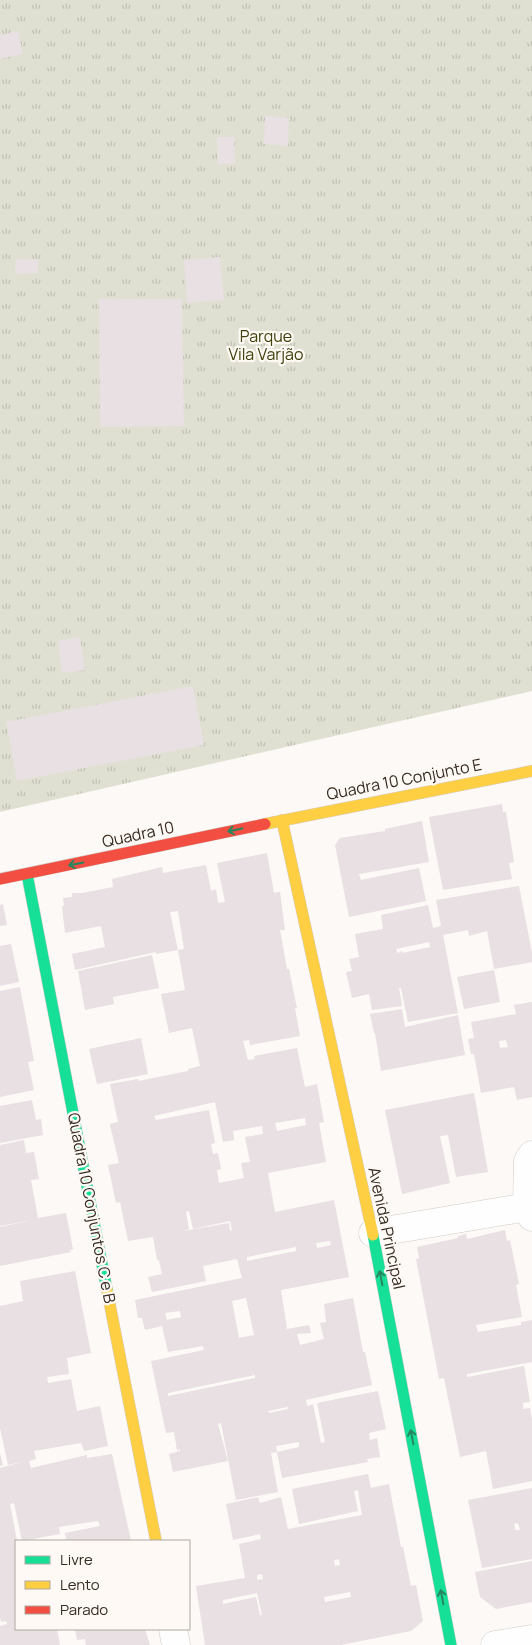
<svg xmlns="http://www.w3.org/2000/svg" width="532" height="1645" viewBox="0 0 532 1645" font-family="Manrope,sans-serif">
  <defs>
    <pattern id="park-tufts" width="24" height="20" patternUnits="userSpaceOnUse" patternTransform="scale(1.25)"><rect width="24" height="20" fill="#e0e0d2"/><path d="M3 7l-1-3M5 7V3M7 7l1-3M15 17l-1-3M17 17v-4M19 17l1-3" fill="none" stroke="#c1c0b4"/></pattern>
  </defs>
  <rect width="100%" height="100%" fill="#fcf9f6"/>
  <!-- park -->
  <path fill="url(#park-tufts)" d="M0,0H532V691L0,812Z"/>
  <!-- building -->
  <g fill="#e8e0e2" fill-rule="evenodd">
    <path d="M18,31L23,54L0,59V35Z"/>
    <path d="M265,116L289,118L288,146L264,144Z"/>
    <path d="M217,137H234L235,164H218Z"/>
    <path d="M220,257L224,300L187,303L184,260Z"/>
    <path d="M16,259L38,260V273L15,274Z"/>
    <path d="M99,299H182L184,426L100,427Z"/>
    <path d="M80,637L85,670L62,673L58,641Z"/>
    <path d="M193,686L204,745L17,781L6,722Z"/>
    <path d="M502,804L503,812H506L514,862L509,863L512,879L443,890L429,817Z"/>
    <path d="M422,821L429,862L359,874L361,880L419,868L426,901L349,917L335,845L340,838L385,831V829Z"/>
    <path d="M267,853L274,893L280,892L285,930H280L287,969H289L297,1008H295L300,1036L250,1045L249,1040L243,1041L248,1060L255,1059L254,1056L297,1048L305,1087L317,1084L324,1122L319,1123L326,1162L268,1173L275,1212L334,1200L349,1277L281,1290L287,1329L309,1325L311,1333L297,1334L300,1345L324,1339L320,1323L326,1322L324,1304L353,1298L363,1352H365L372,1385L306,1400L307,1406L313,1404L321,1443L325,1442L317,1403L378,1391L386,1429L369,1433L370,1440L377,1438L380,1457L367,1459L368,1462L282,1478L277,1452L299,1447V1442L276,1446L277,1452L271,1453L278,1492L236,1500L221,1423L218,1424L228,1461L173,1472L169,1454L180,1451V1449L177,1451L174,1432L166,1433L151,1361L204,1350L203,1346L168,1352L162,1326L145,1330L142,1318H138L135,1300L242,1278L237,1259L203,1266L206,1281L152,1292L148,1277L162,1274L159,1260H157V1259L153,1237L128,1241L120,1202L116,1203L108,1165L119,1163L110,1125V1124L118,1122L110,1084L138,1079V1081L188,1071V1069L200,1066L192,1028L169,1033L161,994L185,990L178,950L184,949L178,911L170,912L178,950L156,954V952L75,970L72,954L105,947L101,926L65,933L62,906H64L63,898L72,897V893H82L113,887L112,879L162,867L163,873L206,865L211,891L216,889L218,903L225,902L217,863ZM215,1102L223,1142L234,1140L233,1131L262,1126L263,1134L245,1137L250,1162L241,1163L244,1178L219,1183L217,1170L221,1169L218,1153L213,1154L211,1144L215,1143L209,1110L156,1120L154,1116ZM305,1118L306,1125L277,1131L275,1123ZM189,1211L193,1229L230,1221L232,1230L230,1231L229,1223L183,1231L189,1229L186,1212ZM330,1241L331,1245L317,1248L316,1243ZM296,1247V1251L247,1261V1257ZM246,1298L254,1335L239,1338L232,1301ZM180,1311L181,1317L167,1320L165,1313ZM255,1375V1378L168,1396V1393ZM288,1407V1409L269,1413L268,1411Z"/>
    <path d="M519,886L532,953V962L494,969L487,931L469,936L468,930L443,935L458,1013L408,1022L401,988H399L402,1006L372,1010L369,994L352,998L346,972L352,971L349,959L359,957L355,934L383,929L381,915L428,905L433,928L441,926L436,900ZM429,942L430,947L402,953V951L398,953L396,949Z"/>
    <path d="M3,904L7,925L0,926V905Z"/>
    <path d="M11,944L19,982L0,986V946Z"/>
    <path d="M152,955L159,988L113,997L114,1004L85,1010L78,971Z"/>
    <path d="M494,970L500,1002L464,1009L457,977Z"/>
    <path d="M20,987L34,1061L28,1062L34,1090L0,1097V991Z"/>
    <path d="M532,1002V1097L517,1100L514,1087L481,1093L474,1054H471L468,1039L474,1038L471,1022L516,1014L514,1005ZM506,1040L508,1047L500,1048L499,1041Z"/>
    <path d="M402,1009L405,1027L458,1015L465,1055L381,1071L375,1033H374L370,1014Z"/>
    <path d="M141,1038L148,1074L97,1084L89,1049Z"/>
    <path d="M474,1093L488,1172L456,1177L448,1135L440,1136L450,1183L402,1194L385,1110Z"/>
    <path d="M32,1100L36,1120L41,1119L43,1135L0,1143V1106Z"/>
    <path d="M24,1140L26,1153L34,1152L39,1179L31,1180L38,1218L66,1213L73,1249L70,1250L71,1252L0,1266V1227L33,1220L0,1226V1145Z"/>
    <path d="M505,1230L507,1241L510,1240L519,1284L516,1285L522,1317L476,1325L478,1332L521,1325V1322L532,1320V1362L467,1374V1377L524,1366L530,1402L523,1403V1409L530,1408L532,1419V1481L493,1489L486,1451L460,1457L444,1378L439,1379L416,1259L419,1258L417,1247L458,1238V1236L466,1234L467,1239Z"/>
    <path d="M75,1271L91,1353L67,1358L69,1374L47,1377L48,1383L71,1379L77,1411L100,1406L108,1446L84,1451L81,1443L34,1451L36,1459L29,1461L31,1468L87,1455V1458L112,1454L131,1541H64V1540L66,1539L65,1533L100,1526L98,1521L59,1527L60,1534L22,1541L14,1503L10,1504L17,1541L16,1629H57L60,1645H0V1626L7,1624L6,1621L1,1622L0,1617V1468L26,1461L8,1465L0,1428V1306L23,1301L20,1281Z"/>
    <path d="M0,1453L3,1465L0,1466Z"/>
    <path d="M368,1474L371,1488L389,1484L401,1547H403L411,1586L416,1585L423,1621L411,1631L341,1645H205L196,1586L245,1578L239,1544L261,1539L260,1534L233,1540L226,1504L258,1497L260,1503L281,1497L288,1529L362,1515L358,1490L354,1491L358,1511L299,1524L292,1489ZM339,1559L340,1565L335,1566L334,1560ZM262,1574L263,1579L257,1580V1575ZM350,1592L351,1597L325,1602L324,1597ZM257,1593L262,1615H260L256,1597L223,1604V1600Z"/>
    <path d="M532,1488V1559L482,1568L468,1500ZM518,1523L520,1530H515L514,1524Z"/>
    <path d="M532,1561V1602L496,1609L480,1597L475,1572Z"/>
    <path d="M75,1629H145L150,1645H86L85,1639L77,1640Z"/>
  </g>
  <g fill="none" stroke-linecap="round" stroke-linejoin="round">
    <defs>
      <g id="street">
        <path d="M532,1155L528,1161L527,1207L532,1217"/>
        <path d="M373,1233L527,1207"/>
        <path d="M173,1629L176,1645"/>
        <path d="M495,1645L532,1639"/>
      </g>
      <g id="fast">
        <path d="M27,874L107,1290"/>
        <path d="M373,1235L451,1645"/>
      </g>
      <g id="slow">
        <path d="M282,820L373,1235"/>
        <path d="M265,824L532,771"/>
        <path d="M107,1290L156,1541"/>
      </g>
      <path id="jam" d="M0,879L265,824"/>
    </defs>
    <!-- street casing -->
    <use href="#street" stroke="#d1cbc5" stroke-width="29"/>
    <!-- fast casing -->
    <use href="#fast" stroke="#d1cbc5" stroke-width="12"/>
    <!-- slow casing -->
    <use href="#slow" stroke="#d1cbc5" stroke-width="12"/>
    <!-- jam casing -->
    <use href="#jam" stroke="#d1cbc5" stroke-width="12"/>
    <!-- street -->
    <use href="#street" stroke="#fffefe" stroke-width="28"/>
    <!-- fast -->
    <use href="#fast" stroke="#16e098" stroke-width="11"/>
    <!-- slow -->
    <use href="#slow" stroke="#ffcf43" stroke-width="11"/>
    <!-- jam -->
    <use href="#jam" stroke="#f24e42" stroke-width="11"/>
  </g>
  <!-- one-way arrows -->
  <defs><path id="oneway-shaft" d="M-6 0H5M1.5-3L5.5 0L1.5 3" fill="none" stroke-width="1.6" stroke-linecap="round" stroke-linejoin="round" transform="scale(1.25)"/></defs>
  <g stroke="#26865d">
    <use href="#oneway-shaft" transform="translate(235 830) rotate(168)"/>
    <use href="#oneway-shaft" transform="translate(76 864) rotate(168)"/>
    <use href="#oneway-shaft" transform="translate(381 1278) rotate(-101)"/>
    <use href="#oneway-shaft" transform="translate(412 1437) rotate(-101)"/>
    <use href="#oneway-shaft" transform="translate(442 1597) rotate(-101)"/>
  </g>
  <g text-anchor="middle" stroke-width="4.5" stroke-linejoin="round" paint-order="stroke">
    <!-- park labels -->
    <g font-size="16" fill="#40410b" stroke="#fef9f4">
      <text x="266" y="342">Parque<tspan x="266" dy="18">Vila Varjão</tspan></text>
    </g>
    <!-- street labels -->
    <g font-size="16" fill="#352b22" stroke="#fef9f4">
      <text transform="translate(404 779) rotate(-11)" y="6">Quadra 10 Conjunto E</text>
      <text transform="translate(138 834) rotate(-12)" y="6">Quadra 10</text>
      <text transform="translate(92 1208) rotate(79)" y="6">Quadra 10 Conjuntos C e B</text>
      <text transform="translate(387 1228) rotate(78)" y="6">Avenida Principal</text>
    </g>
  </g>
  <!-- legend -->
  <rect x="15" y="1540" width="175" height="90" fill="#fef9f4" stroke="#aea7a0"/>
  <rect x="25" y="1556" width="25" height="8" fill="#16e098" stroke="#aea7a0"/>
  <text x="60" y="1565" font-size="15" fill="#352b22">Livre</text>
  <rect x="25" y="1581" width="25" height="8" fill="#ffcf43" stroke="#aea7a0"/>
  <text x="60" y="1590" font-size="15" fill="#352b22">Lento</text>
  <rect x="25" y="1606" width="25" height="8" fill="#f24e42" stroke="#aea7a0"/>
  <text x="60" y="1615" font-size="15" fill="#352b22">Parado</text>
</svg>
